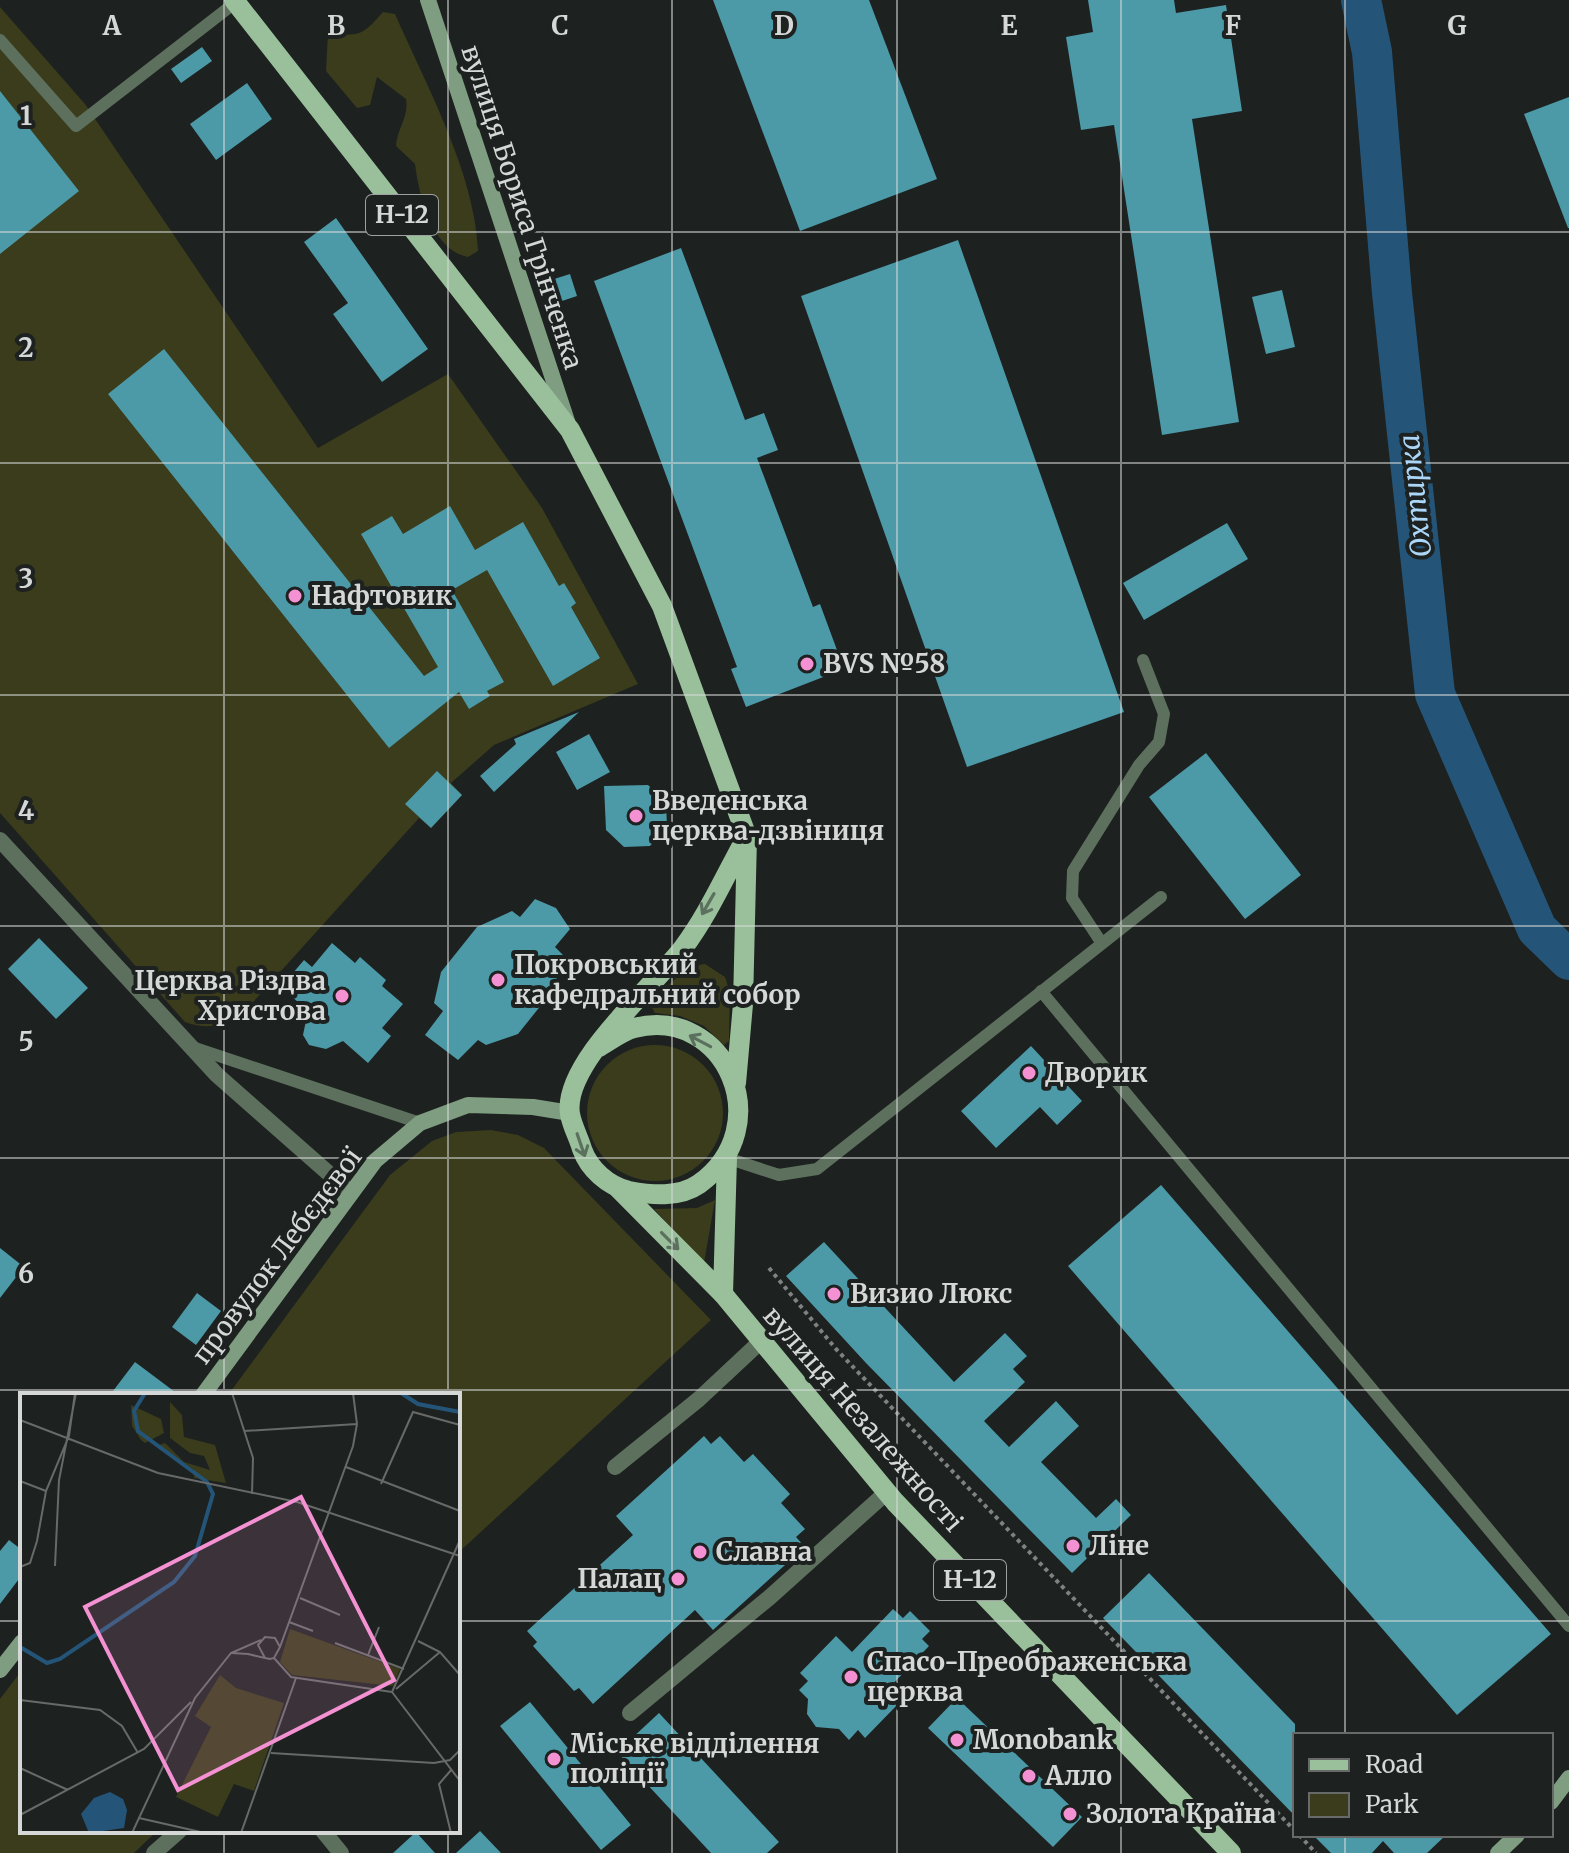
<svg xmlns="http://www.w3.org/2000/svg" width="1569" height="1853" viewBox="0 0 1569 1853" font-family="Merriweather,serif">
  <rect width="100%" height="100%" fill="#1d2120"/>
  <!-- green -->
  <g fill="#3a3c1b">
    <path d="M0,7L85,104L318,448L448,374L542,508L638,684L494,745L451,783L462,795L431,828L419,818L246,1010C223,1025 211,1031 185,1022L0,813Z"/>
    <path d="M383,12L395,14C426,85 475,173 478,251L468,257C432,250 419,196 415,164L396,146C397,128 409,118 406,99L377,77L370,105L357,108L326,71L328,32C359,37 362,36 383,12Z"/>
    <path d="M705,964L725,977L730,992L729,1041L724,1045L704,1026L680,1016L655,1013L652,1008C661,990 685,965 705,964Z"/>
    <circle cx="655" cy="1113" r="68"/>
    <path d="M491,1130L518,1135L544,1148L711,1320L458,1553V1395H228L390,1175L432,1141L456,1132Z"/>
    <path d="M715,1200L704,1263L654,1209L697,1208Z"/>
    <path d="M22,1670V1831H157L134,1853H0V1699Z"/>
  </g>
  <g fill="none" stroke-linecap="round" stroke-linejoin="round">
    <!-- river -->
    <path stroke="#245578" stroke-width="40" d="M1361,0L1372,52L1392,293L1435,694L1537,929L1569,960"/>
  </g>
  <!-- building -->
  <g fill="#4c99a7">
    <path d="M713,0H869L937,179L800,231Z"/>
    <path d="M1088,0H1174L1176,13L1226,5L1242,111L1192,119L1239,422L1162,435L1114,125L1081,130L1066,37L1093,32Z"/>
    <path d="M202,47L212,61L181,83L171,69Z"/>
    <path d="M247,83L272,119L216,160L190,124Z"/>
    <path d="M0,91L79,191L0,254Z"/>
    <path d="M1569,97V228H1568L1524,114Z"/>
    <path d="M336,218L428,349L382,382L333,314L348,303L304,242Z"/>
    <path d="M958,240L1124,712L967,767L801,296Z"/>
    <path d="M681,248L745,420L764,413L778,450L757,458L813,607L820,604L844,669L746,707L731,669L737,667L594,281Z"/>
    <path d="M570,274L577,296L559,302L551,280Z"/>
    <path d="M1282,290L1295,347L1266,354L1252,297Z"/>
    <path d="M164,349L424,676L438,667L361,534L392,516L403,534L450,506L475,550L523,522L559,586L564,583L576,603L571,607L600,658L553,686L487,570L452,590L504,682L487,691L490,696L469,709L459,692L389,748L108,394Z"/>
    <path d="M1227,523L1248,559L1144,620L1123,583Z"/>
    <path d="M579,712L494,792L480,776L516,744L514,739Z"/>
    <path d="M589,734L610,772L577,790L556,752Z"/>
    <path d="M1206,753L1301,875L1245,919L1149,797Z"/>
    <path d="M437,771L462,795L431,828L405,804Z"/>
    <path d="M648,785L666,802L667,827L650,846L624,847L606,830L604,786Z"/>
    <path d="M535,899L556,908L570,929L555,947L563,955L554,989L518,1034L486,1045L478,1040L458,1060L425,1035L443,1011L434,1003L441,972L477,927L512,911L520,917Z"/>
    <path d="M39,938L88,988L56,1019L8,969Z"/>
    <path d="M332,943L355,963L360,957L386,980L382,986L403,1004L382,1028L391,1036L368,1063L343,1041L326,1049L309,1045L303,1035L308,1011L281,987L304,960L312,967Z"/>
    <path d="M1031,1046L1082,1101L1057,1125L1040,1107L996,1148L961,1111Z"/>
    <path d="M1161,1185L1551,1634L1457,1715L1068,1266Z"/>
    <path d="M824,1242L954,1382L1005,1333L1027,1356L1013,1369L1025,1382L984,1421L1009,1447L1056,1401L1079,1426L1041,1462L1096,1518L1116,1499L1131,1515L1072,1573L866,1363L786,1276Z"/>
    <path d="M0,1248L24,1267L0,1298Z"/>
    <path d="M197,1293L221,1311L196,1345L172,1327Z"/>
    <path d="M135,1362L179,1395H110Z"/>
    <path d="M704,1436L711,1444L720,1436L744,1462L753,1454L790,1494L781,1503L805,1529L796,1537L805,1547L713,1630L695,1610L593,1704L579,1688L574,1691L533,1646L537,1642L527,1631L633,1535L616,1516Z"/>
    <path d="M9,1540L22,1550V1575L0,1604V1551Z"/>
    <path d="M1149,1573L1295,1724V1816L1103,1618Z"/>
    <path d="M893,1609L903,1618L910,1611L930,1631L922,1639L929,1646L889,1688L901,1701L865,1738L858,1730L849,1740L839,1729L816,1727L807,1714L808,1699L799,1690L808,1681L800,1673L836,1636L852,1652Z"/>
    <path d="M957,1698L1082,1817L1053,1847L928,1728Z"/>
    <path d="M530,1702L631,1825L601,1850L500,1726Z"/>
    <path d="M659,1713L779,1842L767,1853H711L617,1752Z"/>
    <path d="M480,1831L501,1853H456Z"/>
    <path d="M416,1832L435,1853H393Z"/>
    <path d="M1313,1835H1446L1427,1853H1394L1383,1841L1372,1853H1331Z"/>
  </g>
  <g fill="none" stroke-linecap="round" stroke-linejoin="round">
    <!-- path -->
    <g stroke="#7f8281" stroke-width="4" stroke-dasharray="4 4" stroke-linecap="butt">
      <path d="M769,1268L836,1349L1295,1831"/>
      <path d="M1299,1835L1316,1853"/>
    </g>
    <!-- lane -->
    <g stroke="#5d6f5d" stroke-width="12">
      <path d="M0,40L76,126L236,2"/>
      <path d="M1101,942L1072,898L1073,871L1139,765L1159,742L1164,714L1143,660"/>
      <path d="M1041,991L1569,1626"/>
      <path d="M192,1047L420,1123"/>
      <path d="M727,1158L779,1175L817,1169L1161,897"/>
    </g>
    <!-- street -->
    <g stroke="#5d6f5d" stroke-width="16">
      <path d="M0,840L217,1075L351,1193"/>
      <path d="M615,1467L699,1399L761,1341"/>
      <path d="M630,1713L770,1597L887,1492"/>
      <path d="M323,1831L341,1853"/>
      <path d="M154,1853L179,1831"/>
    </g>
    <!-- secondary -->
    <g stroke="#7f9d80" stroke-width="16">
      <path d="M428,0L567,421"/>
      <path d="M203,1395L375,1161L420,1123L468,1105L533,1107L570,1113"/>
      <path d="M0,1670L22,1642"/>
      <path d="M1551,1802L1569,1778"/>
      <path d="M1498,1853L1517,1835"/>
    </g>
    <!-- primary -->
    <g stroke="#9ac09b" stroke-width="20">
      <path d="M234,0L570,430L662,606L747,837L743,1004L736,1083"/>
      <path d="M597,1048C608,1042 622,1031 634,1028C726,1005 779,1127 699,1184C679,1198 651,1195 629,1191C608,1186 589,1169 582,1149C579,1138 572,1126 570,1114C562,1064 653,987 683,948C708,915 726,874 746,838"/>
      <path d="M618,1188L723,1294L895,1502L1231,1853"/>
      <path d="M723,1294L727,1158"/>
    </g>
  </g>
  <!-- one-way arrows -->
  <defs><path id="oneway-shaft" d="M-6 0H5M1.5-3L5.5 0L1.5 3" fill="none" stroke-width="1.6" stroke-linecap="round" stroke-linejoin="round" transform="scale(2)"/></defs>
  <g stroke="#5c705e">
    <use href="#oneway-shaft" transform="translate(708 904) rotate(120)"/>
    <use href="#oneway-shaft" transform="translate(700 1041) rotate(-152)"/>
    <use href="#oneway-shaft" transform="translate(581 1145) rotate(71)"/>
    <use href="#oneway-shaft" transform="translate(670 1241) rotate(45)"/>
  </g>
  <!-- grid -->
  <path fill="none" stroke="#d5d8d7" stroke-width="2" stroke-opacity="0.55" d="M224,0V1395M448,0V1395M672,0V1853M897,0V1853M1121,0V1853M1345,0V1735M0,232H1569M0,463H1569M0,695H1569M0,926H1569M0,1158H1569M0,1390H1569M0,1621H22M458,1621H1569M224,1831V1853M448,1831V1853M1345,1835V1853"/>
  <!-- markers -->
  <g fill="#f491d3" stroke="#1d2120" stroke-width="3">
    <circle cx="295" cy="596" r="8"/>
    <circle cx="807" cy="664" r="8"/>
    <circle cx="636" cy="816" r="8"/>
    <circle cx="498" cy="980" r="8"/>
    <circle cx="342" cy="996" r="8"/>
    <circle cx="1029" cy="1073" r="8"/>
    <circle cx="834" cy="1294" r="8"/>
    <circle cx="1073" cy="1546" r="8"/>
    <circle cx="700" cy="1552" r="8"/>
    <circle cx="678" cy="1579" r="8"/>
    <circle cx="851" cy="1677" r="8"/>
    <circle cx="957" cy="1740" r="8"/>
    <circle cx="554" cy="1759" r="8"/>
    <circle cx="1029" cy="1776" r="8"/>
    <circle cx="1070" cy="1814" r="8"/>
  </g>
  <g text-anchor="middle" stroke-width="8" stroke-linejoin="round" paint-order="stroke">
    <!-- shield labels -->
    <g fill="#1d2120" stroke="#9ea1a0" stroke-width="2">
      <rect x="366" y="195" width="72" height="40" rx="6"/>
      <rect x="934" y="1560" width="72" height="40" rx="6"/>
    </g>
    <g font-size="24" font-weight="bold" fill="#d5d8d7">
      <text x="402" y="223">Н-12</text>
      <text x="970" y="1588">Н-12</text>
    </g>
    <!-- street labels -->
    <g font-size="26" fill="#d5d8d7" stroke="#1d2120">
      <text transform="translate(522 207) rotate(72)" y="9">вулиця Бориса Грінченка</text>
      <text transform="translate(277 1256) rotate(-53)" y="9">провулок Лебєдєвої</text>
      <text transform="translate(863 1419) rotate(49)" y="9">вулиця Незалежності</text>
    </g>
    <!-- poi labels -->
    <g font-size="26" font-weight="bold" fill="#d5d8d7" stroke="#1d2120" text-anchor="start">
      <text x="311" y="605">Нафтовик</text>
      <text x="823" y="673">BVS №58</text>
      <text x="652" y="810">Введенська<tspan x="652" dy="30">церква-дзвіниця</tspan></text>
      <text x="514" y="974">Покровський<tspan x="514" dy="30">кафедральний собор</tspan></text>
      <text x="326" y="990" text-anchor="end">Церква Різдва<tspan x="326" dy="30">Христова</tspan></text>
      <text x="1045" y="1082">Дворик</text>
      <text x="850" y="1303">Визио Люкс</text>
      <text x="1089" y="1555">Ліне</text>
      <text x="716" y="1561">Славна</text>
      <text x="662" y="1588" text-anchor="end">Палац</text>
      <text x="867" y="1671">Спасо-Преображенська<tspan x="867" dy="30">церква</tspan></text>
      <text x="973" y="1749">Monobank</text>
      <text x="570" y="1753">Міське відділення<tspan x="570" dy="30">поліції</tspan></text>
      <text x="1045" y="1785">Алло</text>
      <text x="1086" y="1823">Золота Країна</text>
    </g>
    <!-- water labels -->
    <g font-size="28" font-style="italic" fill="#acd6f8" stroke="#1d2120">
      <text transform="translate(1415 496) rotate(-96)" y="10">Охтирка</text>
    </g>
  </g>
  <!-- overview -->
  <g transform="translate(20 1393)">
    <rect width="440" height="440" fill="#1d2120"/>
    <path d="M150,9L162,22L164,44L195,52L206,90L174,85V77L139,52L145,50L164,69L190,77L184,63L170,60L150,45ZM111,12L141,26L144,40L125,50L121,47L112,33ZM270,236L380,276L373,293L272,282L260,269ZM200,282L216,295L264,310L234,398L214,391L198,424L156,404L191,334L175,323Z" fill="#3a3c1b"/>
    <path d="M90,399L103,406L107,417L104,435L69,440L61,421L74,405Z" fill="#245578"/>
    <path fill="none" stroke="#245578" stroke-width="4" d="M381,0L398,11L440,19M0,254L27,270L40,266L154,189L175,163L193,101L187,89L118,38L114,18L125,0"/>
    <path fill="none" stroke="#676a69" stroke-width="2" d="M212,0L233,65L232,101M0,27L138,80L277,109L440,163M224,38L337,31M326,74L440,118M0,88L26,98M361,91L393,19L440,32M35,173L39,87L56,0M0,174L10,170L17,148L26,98L49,43L55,0M280,205L320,222M269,229L293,238M398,248L420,259L440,282M315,250L384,276M260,254L333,53L337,31L333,0M212,260L228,261L245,265L250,266L254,265L260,254L255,245L245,244L238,252L245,265M348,262L359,234M254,265L271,284L372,299M376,296L420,259M372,299L440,147M372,299L440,388M0,307L80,317L102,333L118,360M251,360L414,370L430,367L440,357M0,375L48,397M0,422L124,356L171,309M119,425L185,440M112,440L175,305L211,260L241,247M221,440L276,285M431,440L419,391L432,376"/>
    <path fill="#f491d3" fill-opacity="0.15" stroke="#f491d3" stroke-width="4" d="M281,104L374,287L158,397L65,214Z"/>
    <rect width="440" height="440" fill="none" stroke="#d5d8d7" stroke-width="4"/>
  </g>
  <g font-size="26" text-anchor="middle" font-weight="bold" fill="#d5d8d7" stroke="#1d2120" stroke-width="8" stroke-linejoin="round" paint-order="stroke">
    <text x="112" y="35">A</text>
    <text x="336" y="35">B</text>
    <text x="560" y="35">C</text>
    <text x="784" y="35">D</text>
    <text x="1009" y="35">E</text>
    <text x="1233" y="35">F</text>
    <text x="1457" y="35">G</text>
    <text x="26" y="125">1</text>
    <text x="26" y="357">2</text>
    <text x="26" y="588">3</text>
    <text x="26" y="820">4</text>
    <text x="26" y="1051">5</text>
    <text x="26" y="1283">6</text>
  </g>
  <!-- legend -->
  <rect x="1293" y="1733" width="260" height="104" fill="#1d2120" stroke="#676a69" stroke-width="2"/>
  <rect x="1309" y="1759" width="40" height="12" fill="#9ac09b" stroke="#676a69" stroke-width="2"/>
  <text x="1365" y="1773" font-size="24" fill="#d5d8d7">Road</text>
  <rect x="1309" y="1793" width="40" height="24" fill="#3a3c1b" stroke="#676a69" stroke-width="2"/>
  <text x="1365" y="1813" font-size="24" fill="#d5d8d7">Park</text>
</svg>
